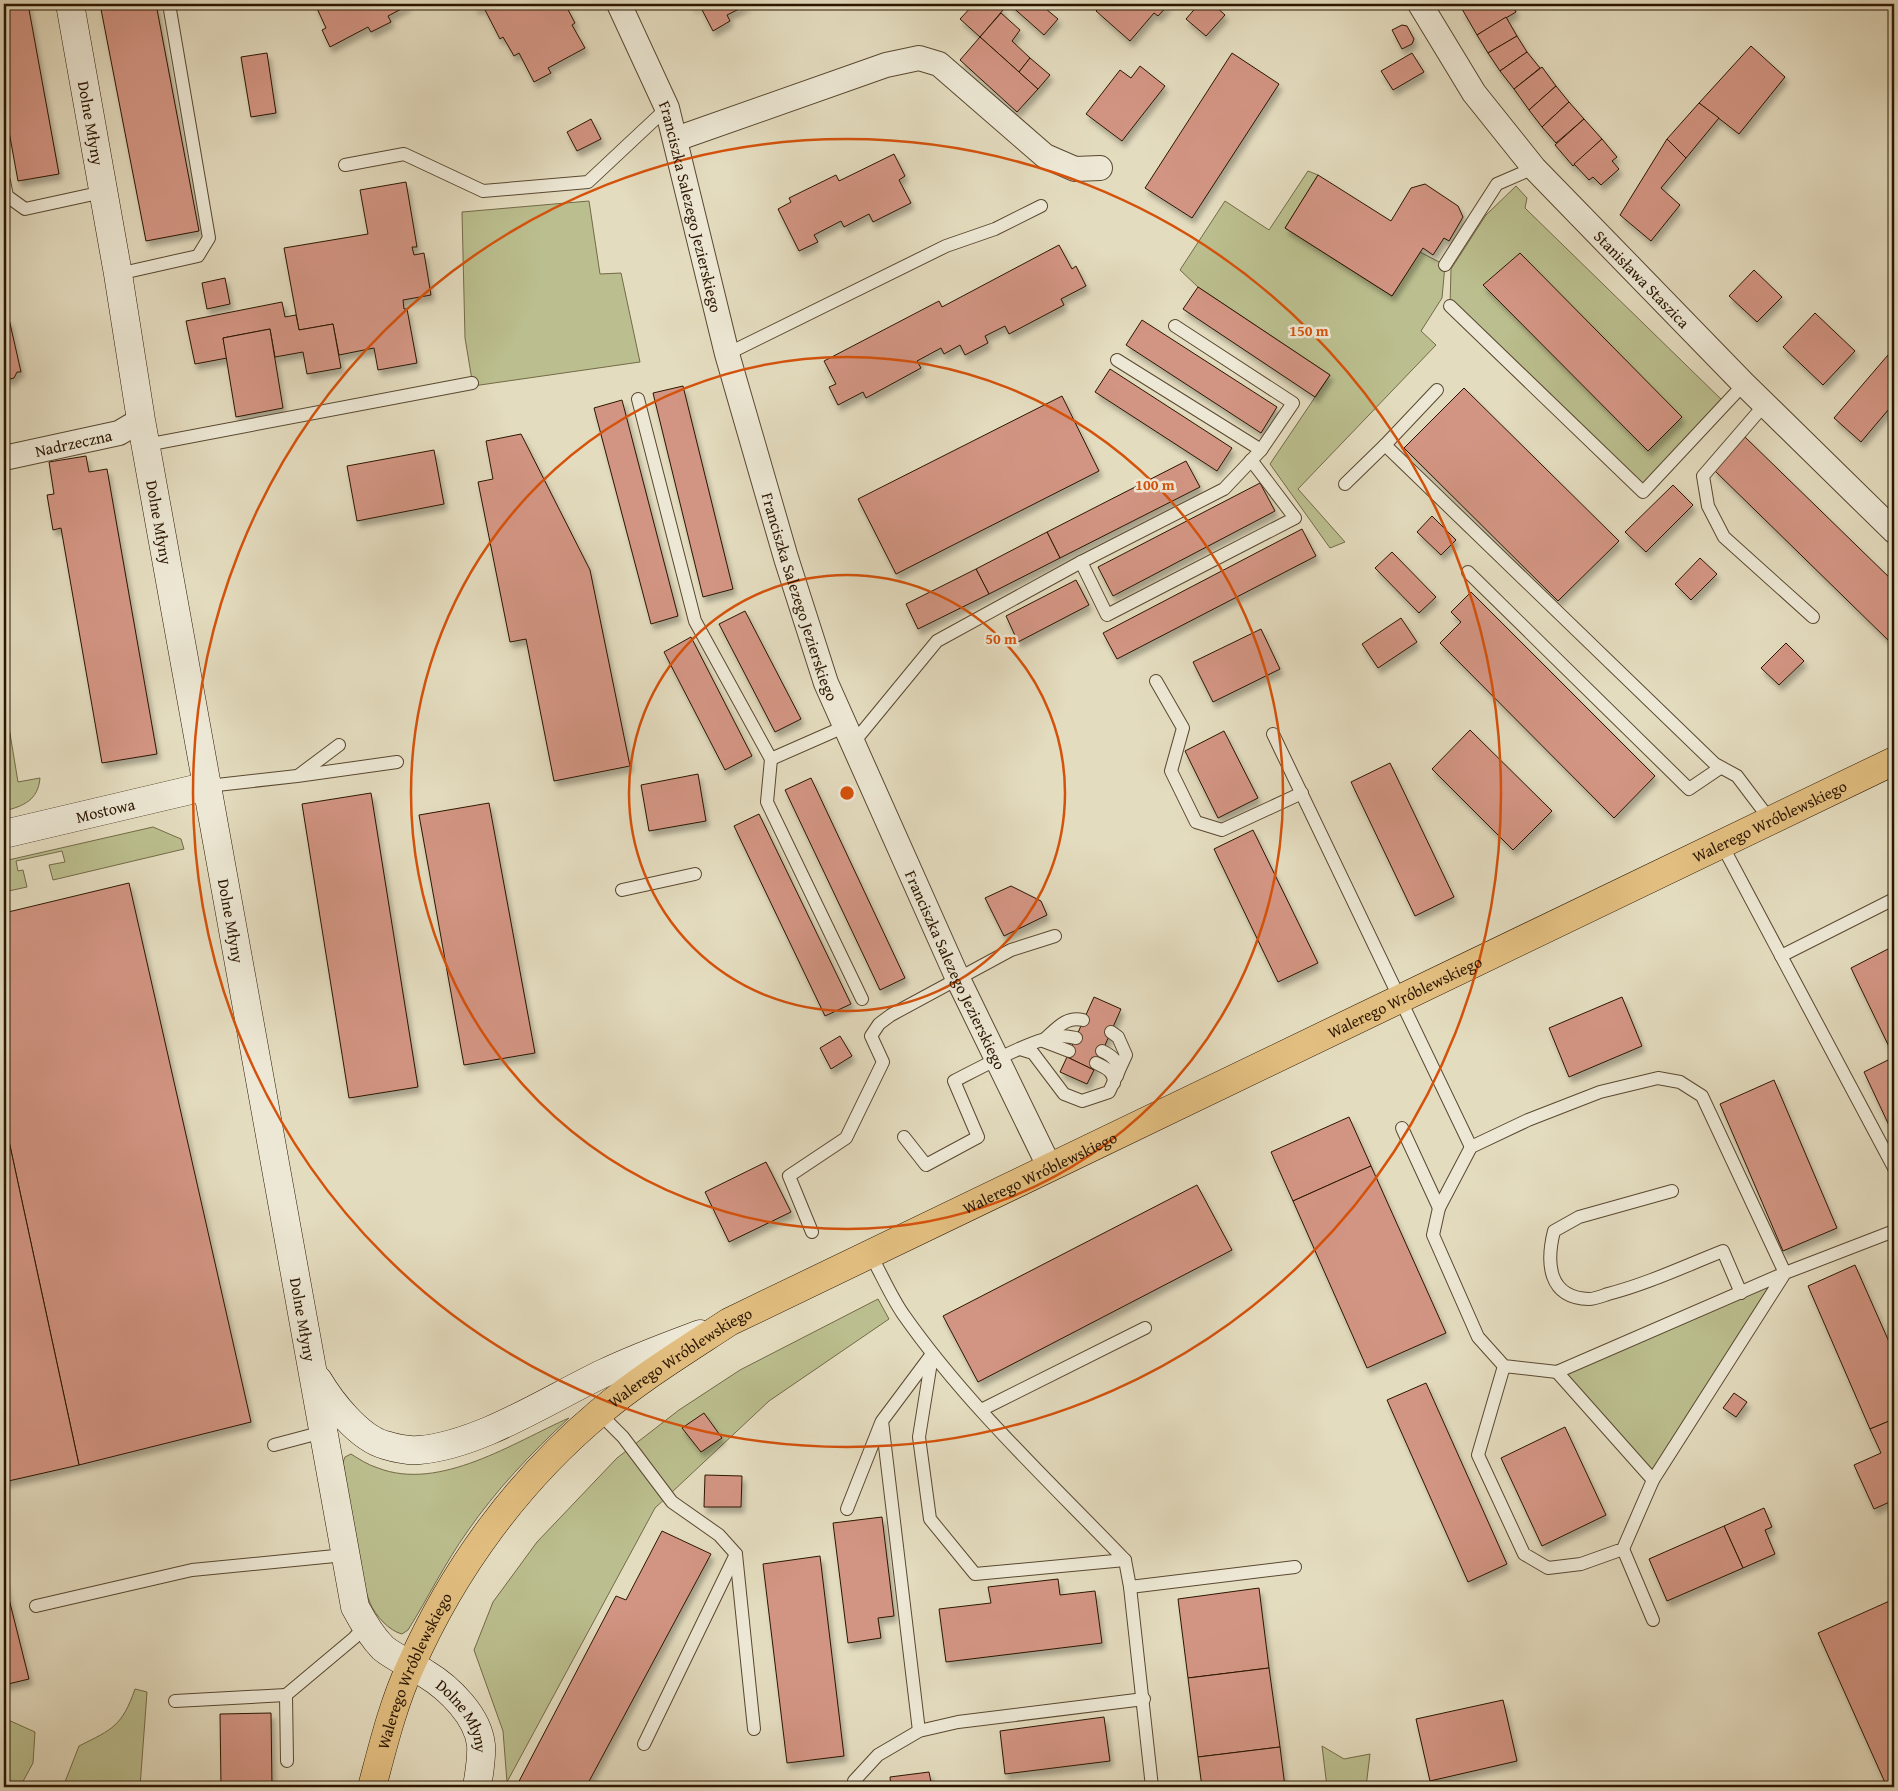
<svg xmlns="http://www.w3.org/2000/svg" width="1898" height="1791" viewBox="0 0 1898 1791" font-family="'Gentium Book Plus',serif">
  <defs>
    <filter id="shadow"><feDropShadow dx="3" dy="5.5" stdDeviation="2.5" flood-color="#0004"/></filter>
  </defs>
  <rect width="100%" height="100%" fill="#e4dcbf"/>
  <filter id="stains"><feTurbulence type="fractalNoise" baseFrequency=".004" numOctaves="4"/><feColorMatrix values="0 0 0 0 .2 0 0 0 0 .09 0 0 0 0 .02 0 0 0 .5 -.17"/></filter>
  <radialGradient id="worn" r=".72"><stop offset=".6" stop-color="#630" stop-opacity="0"/><stop offset="1" stop-color="#630" stop-opacity=".3"/></radialGradient>
  <!-- green -->
  <g fill="#bbbe8e" stroke="#736a47">
    <path d="M1308,171L1318,175L1285,228L1392,296L1420,252L1445,265L1442,298L1421,331L1436,345L1298,489L1345,542L1330,548L1270,464L1330,375L1198,287L1180,270L1225,201L1269,230Z"/>
    <path d="M1516,186L1527,198L1525,208L1726,404L1639,489L1450,306L1451,269L1486,215Z"/>
    <path d="M589,201L600,274L621,273L640,362L473,386L465,338L462,212Z"/>
    <path d="M4,697L18,782L40,778C38,800 24,806 4,811Z"/>
    <path d="M153,827L181,839L184,849L53,880L49,865L65,862L62,851L16,861L18,871L23,870L27,887L4,892V861Z"/>
    <path d="M1785,1273L1653,1480L1557,1372Z"/>
    <path d="M878,1299L889,1319L769,1401L655,1508L507,1782L503,1731L474,1650L493,1602L537,1542L617,1458L679,1410L740,1370Z"/>
    <path d="M569,1418C531,1453 496,1490 467,1532C445,1563 428,1598 408,1630L402,1634C389,1631 375,1615 370,1603C355,1564 350,1505 343,1462L345,1457L351,1454C359,1459 368,1465 378,1468C440,1492 514,1442 569,1418Z"/>
    <path d="M135,1689L147,1692L140,1787H63L79,1746C113,1729 122,1726 135,1689Z"/>
    <path d="M6,1719L35,1732L33,1763L20,1787H4V1720Z"/>
    <path d="M1322,1746L1344,1759L1370,1754L1366,1787H1327Z"/>
  </g>
  <!-- building -->
  <g fill="#d39583" stroke="#2b1600" filter="url(#shadow)">
    <path d="M4,4H28L59,174L18,181L4,104Z"/>
    <path d="M100,4H156L199,231L146,241Z"/>
    <path d="M315,4H409V5L388,16L391,22L371,32L368,27L330,47L322,30L326,28Z"/>
    <path d="M474,4H565L575,23L572,25L585,48L548,68L551,73L534,82L519,53L514,56L503,37L500,39L483,6L477,9Z"/>
    <path d="M691,4H749L727,15L730,21L713,31L699,4L693,7Z"/>
    <path d="M974,4H996L1003,10L980,37L960,19Z"/>
    <path d="M1009,4H1040L1058,19L1044,35Z"/>
    <path d="M1102,4H1169L1158,16L1154,13L1130,41L1096,11Z"/>
    <path d="M1199,4H1213L1225,15L1206,36L1186,19Z"/>
    <path d="M1471,4H1512L1516,12L1477,35L1462,9Z"/>
    <path d="M1001,13L1020,30L1012,41L1030,58L1019,72L980,37Z"/>
    <path d="M1506,17L1517,36L1488,53L1477,35Z"/>
    <path d="M1402,25L1407,26L1414,39L1412,44L1402,49L1392,30Z"/>
    <path d="M1517,36L1527,52L1500,71L1488,53Z"/>
    <path d="M980,37L1038,89L1017,112L960,60Z"/>
    <path d="M1751,46L1785,77L1739,134L1699,103Z"/>
    <path d="M1527,52L1540,68L1514,89L1500,71Z"/>
    <path d="M267,53L276,113L251,117L241,57Z"/>
    <path d="M1232,53L1279,84L1192,218L1145,188Z"/>
    <path d="M1412,53L1424,72L1393,90L1381,71Z"/>
    <path d="M1030,58L1050,75L1038,89L1019,72Z"/>
    <path d="M1140,66L1165,86L1122,141L1086,114L1120,70L1131,78Z"/>
    <path d="M1542,67L1556,86L1529,110L1514,89Z"/>
    <path d="M1556,86L1569,102L1542,127L1529,110Z"/>
    <path d="M1569,102L1584,119L1556,143L1542,127Z"/>
    <path d="M1699,103L1719,118L1686,158L1667,139Z"/>
    <path d="M591,119L601,139L577,151L567,132Z"/>
    <path d="M1584,119L1602,139L1573,166L1555,145Z"/>
    <path d="M1602,139L1617,157L1612,161L1619,169L1601,185L1593,177L1589,180L1574,164Z"/>
    <path d="M1667,139L1686,158L1661,188L1680,205L1651,241L1620,215Z"/>
    <path d="M894,154L905,176L899,180L911,203L873,222L869,214L844,227L841,221L814,235L818,242L799,251L778,209L791,202L789,198L836,175L839,181Z"/>
    <path d="M1318,175L1391,221L1411,188L1425,184L1458,206L1463,217L1449,241L1444,238L1433,255L1423,248L1392,296L1285,228Z"/>
    <path d="M406,182L417,247H412L414,255L424,253L431,295L403,300L404,309H407L417,363L378,370L374,348L339,355L333,324L299,330L284,248L368,234L360,190Z"/>
    <path d="M1059,245L1072,269L1076,266L1086,286L1061,299L1064,305L1009,334L1005,326L985,336L988,343L965,355L960,345L944,354L941,348L917,361L921,368L866,398L863,392L838,405L829,387L836,384L824,361L939,301L942,307Z"/>
    <path d="M1520,253L1682,417L1648,451L1483,285Z"/>
    <path d="M1754,270L1782,297L1757,322L1729,296Z"/>
    <path d="M225,278L230,304L207,309L202,283Z"/>
    <path d="M1198,287L1330,375L1315,397L1183,309Z"/>
    <path d="M282,302L285,317L296,315L299,330L333,324L341,368L307,374L303,352L275,357L270,329L223,338L227,358L195,364L186,321Z"/>
    <path d="M1815,313L1855,351L1823,385L1783,347Z"/>
    <path d="M9,319L21,372H17L14,378L6,380L4,378V320Z"/>
    <path d="M1142,320L1277,407L1261,433L1126,345Z"/>
    <path d="M270,329L283,408L236,417L223,338Z"/>
    <path d="M1888,355L1894,361V403L1861,442L1834,418Z"/>
    <path d="M1110,369L1232,448L1217,471L1095,392Z"/>
    <path d="M683,386L733,589L703,597L653,393Z"/>
    <path d="M1464,388L1619,541L1558,601L1404,448Z"/>
    <path d="M1062,396L1099,471L896,574L858,499Z"/>
    <path d="M622,400L678,616L651,624L594,408Z"/>
    <path d="M521,434L590,570L630,766L554,781L526,639L510,642L478,482L493,479L486,441Z"/>
    <path d="M1745,437L1894,582V637L1890,642L1713,469Z"/>
    <path d="M434,450L444,504L357,521L347,466Z"/>
    <path d="M86,456L89,472L107,469L157,754L102,763L61,528L53,530L47,495L54,494L49,462Z"/>
    <path d="M1186,461L1200,487L1060,558L1047,532Z"/>
    <path d="M1260,483L1275,511L1113,596L1098,567Z"/>
    <path d="M1673,485L1693,505L1646,552L1625,532Z"/>
    <path d="M1432,516L1456,540L1441,555L1417,532Z"/>
    <path d="M1302,529L1316,556L1117,659L1103,633Z"/>
    <path d="M1047,532L1060,558L989,594L976,569Z"/>
    <path d="M1392,552L1436,597L1419,613L1375,568Z"/>
    <path d="M1700,558L1717,574L1691,600L1675,584Z"/>
    <path d="M976,569L989,594L918,629L906,604Z"/>
    <path d="M1076,580L1089,605L1018,642L1006,616Z"/>
    <path d="M1471,592L1655,776L1614,818L1440,643L1461,622L1451,612Z"/>
    <path d="M745,611L801,719L775,732L719,624Z"/>
    <path d="M1401,618L1417,642L1378,668L1362,644Z"/>
    <path d="M1261,629L1280,669L1213,702L1193,662Z"/>
    <path d="M691,637L752,756L725,770L664,652Z"/>
    <path d="M1786,643L1804,661L1779,685L1761,668Z"/>
    <path d="M1470,730L1552,811L1513,850L1432,769Z"/>
    <path d="M1224,731L1258,798L1218,818L1185,751Z"/>
    <path d="M1390,763L1454,897L1415,916L1351,782Z"/>
    <path d="M698,774L706,821L649,831L641,785Z"/>
    <path d="M811,778L905,978L880,990L785,790Z"/>
    <path d="M371,793L418,1087L349,1098L302,804Z"/>
    <path d="M489,803L535,1053L464,1065L419,815Z"/>
    <path d="M759,814L851,1004L825,1016L734,826Z"/>
    <path d="M1253,830L1318,963L1278,982L1214,849Z"/>
    <path d="M129,883L251,1422L79,1465L4,1118V913Z"/>
    <path d="M1011,886L1041,901L1047,915L1004,936L985,898Z"/>
    <path d="M1888,949L1894,952V1136L1864,1072L1894,1057L1851,968Z"/>
    <path d="M1094,997L1121,1009L1094,1070L1067,1057Z"/>
    <path d="M1622,997L1642,1046L1569,1077L1549,1028Z"/>
    <path d="M840,1036L852,1056L831,1069L820,1048Z"/>
    <path d="M1067,1057L1094,1070L1087,1084L1060,1072Z"/>
    <path d="M1774,1080L1837,1228L1783,1251L1720,1104Z"/>
    <path d="M1349,1117L1371,1166L1293,1201L1271,1152Z"/>
    <path d="M4,1118L79,1465L4,1482Z"/>
    <path d="M766,1162L791,1212L729,1242L705,1192Z"/>
    <path d="M1371,1166L1446,1333L1367,1368L1293,1201Z"/>
    <path d="M1197,1185L1232,1250L978,1382L943,1316Z"/>
    <path d="M1855,1265L1894,1353V1419L1870,1429L1808,1286Z"/>
    <path d="M1426,1383L1507,1564L1468,1582L1387,1400Z"/>
    <path d="M1734,1393L1747,1402L1736,1417L1723,1408Z"/>
    <path d="M704,1413L722,1438L701,1452L682,1428Z"/>
    <path d="M1894,1419V1500L1874,1509L1854,1465L1881,1453L1870,1429Z"/>
    <path d="M1565,1427L1606,1515L1542,1546L1501,1458Z"/>
    <path d="M705,1475L742,1476L741,1507H704Z"/>
    <path d="M1764,1508L1772,1527L1765,1530L1775,1554L1743,1568L1724,1526Z"/>
    <path d="M882,1517L894,1616L878,1618L881,1638L848,1643L833,1523Z"/>
    <path d="M1724,1526L1743,1568L1667,1601L1649,1559Z"/>
    <path d="M662,1531L711,1554L586,1787H516L616,1596L626,1600Z"/>
    <path d="M820,1556L844,1756L787,1763L763,1564Z"/>
    <path d="M4,1579L29,1679L4,1685Z"/>
    <path d="M1058,1579L1060,1595L1095,1591L1102,1643L946,1662L939,1609L991,1603L988,1587Z"/>
    <path d="M1259,1588L1269,1668L1188,1678L1178,1599Z"/>
    <path d="M1894,1599V1787H1887L1818,1633Z"/>
    <path d="M1269,1668L1280,1747L1198,1757L1188,1678Z"/>
    <path d="M1503,1700L1517,1761L1430,1781L1416,1719Z"/>
    <path d="M271,1713L272,1787H221L220,1714Z"/>
    <path d="M1104,1717L1110,1761L1005,1774L1000,1731Z"/>
    <path d="M1280,1747L1285,1787H1202L1198,1757Z"/>
    <path d="M929,1772L932,1787H891L890,1777Z"/>
    <path d="M970,1782V1787H932Z"/>
  </g>
  <g fill="none" stroke-linecap="round" stroke-linejoin="round">
    <defs>
      <g id="lane">
        <path d="M345,165L404,154L483,191L588,182L667,108"/>
        <path d="M4,181L7,196L25,209L103,192"/>
        <path d="M1445,265L1497,184L1534,168"/>
        <path d="M118,274L198,256L209,238L169,4"/>
        <path d="M1450,306L1643,492L1744,384"/>
        <path d="M727,354L946,246L995,229L1041,206"/>
        <path d="M1117,360L1261,450"/>
        <path d="M638,399L695,621L771,759L767,802L862,999"/>
        <path d="M1766,403L1703,476L1708,506L1724,537L1813,617"/>
        <path d="M146,445L472,383"/>
        <path d="M1385,445L1437,390"/>
        <path d="M1345,484L1385,445L1715,764L1737,776L1771,821"/>
        <path d="M1081,562L1107,615L1295,518L1251,460"/>
        <path d="M1468,572L1689,789L1720,768"/>
        <path d="M1156,681L1183,728L1171,771L1196,822L1222,830L1302,793"/>
        <path d="M1273,734L1471,1147"/>
        <path d="M854,742L937,641L1081,562L1224,489L1261,450L1293,403L1175,326"/>
        <path d="M771,759L846,726"/>
        <path d="M299,775L339,745"/>
        <path d="M208,786L297,776L397,762"/>
        <path d="M1722,845L1894,1168"/>
        <path d="M622,890L695,874"/>
        <path d="M1781,956L1894,899"/>
        <path d="M1046,1038C1058,1027 1067,1016 1083,1020"/>
        <path d="M1043,1041L1069,1051"/>
        <path d="M1020,1049L1033,1053L1064,1094L1082,1101L1109,1092L1126,1055L1118,1037L1111,1032"/>
        <path d="M1102,1051C1113,1056 1122,1064 1117,1076"/>
        <path d="M1096,1063C1106,1068 1114,1071 1114,1083"/>
        <path d="M1402,1128L1439,1208"/>
        <path d="M904,1137L926,1165L978,1137L954,1081C978,1069 1036,1037 1060,1036C1065,1036 1071,1037 1076,1038"/>
        <path d="M1672,1191L1579,1217L1554,1231C1546,1263 1548,1298 1589,1299C1595,1299 1602,1296 1608,1294C1647,1284 1685,1266 1723,1251L1741,1293"/>
        <path d="M812,1232L789,1176L846,1138L883,1062L871,1036L879,1024L891,1015L1011,950L1055,936"/>
        <path d="M870,1254C881,1273 890,1295 903,1314C966,1404 1049,1481 1125,1560L1130,1587L1295,1567"/>
        <path d="M932,1356L919,1437L930,1519L975,1574L1125,1560"/>
        <path d="M1504,1366L1478,1455L1524,1554L1548,1568L1581,1564L1623,1549L1653,1480L1785,1273L1702,1096L1680,1082L1658,1078L1600,1092L1528,1120L1471,1147L1439,1208L1433,1235L1478,1337L1504,1366L1557,1372L1785,1273L1894,1231"/>
        <path d="M1557,1372L1653,1480"/>
        <path d="M981,1410L1145,1328"/>
        <path d="M599,1413L623,1437L672,1502L719,1535L736,1554L754,1729"/>
        <path d="M274,1445L323,1432"/>
        <path d="M847,1509L881,1423"/>
        <path d="M1623,1549L1653,1620"/>
        <path d="M1130,1587L1152,1787"/>
        <path d="M36,1606L192,1570L345,1555"/>
        <path d="M175,1701L286,1695"/>
        <path d="M919,1731L882,1421L932,1354"/>
        <path d="M644,1744L736,1554"/>
        <path d="M287,1761L286,1695L354,1638L365,1626"/>
        <path d="M854,1787V1781L878,1755L919,1731L958,1722L1144,1699"/>
      </g>
      <g id="street">
        <path id="s1" d="M619,4L667,108L727,354L786,558L826,683L958,979L1049,1166"/>
        <path id="s2" d="M1420,4L1474,93L1534,168L1744,384L1894,531"/>
        <path d="M676,139L886,65L919,58L939,64L1045,156L1075,169L1100,168"/>
        <path id="s3" d="M4,458L119,433L141,420"/>
      </g>
      <g id="secondary">
        <path id="s4" d="M70,4L118,274L141,420L355,1607C363,1622 371,1636 383,1648C396,1659 412,1664 426,1674C449,1688 478,1716 481,1745C482,1759 479,1774 477,1787"/>
        <path id="s5" d="M4,834L208,786"/>
        <path d="M318,1380C331,1402 359,1438 385,1445C395,1448 409,1451 419,1450C480,1445 549,1399 604,1373C635,1358 668,1346 700,1334"/>
      </g>
      <g id="primary">
        <path id="s6" d="M372,1787C383,1746 393,1704 411,1665C454,1568 518,1481 599,1413C639,1379 685,1351 729,1322L1894,761"/>
      </g>
    </defs>
    <!-- lane casing -->
    <use href="#lane" stroke="#594830" stroke-width="14"/>
    <!-- street casing -->
    <use href="#street" stroke="#594830" stroke-width="26"/>
    <!-- secondary casing -->
    <use href="#secondary" stroke="#2b1600" stroke-width="29"/>
    <!-- primary casing -->
    <use href="#primary" stroke="#2b1600" stroke-width="29"/>
    <!-- lane -->
    <use href="#lane" stroke="#ede8d5" stroke-width="12"/>
    <!-- street -->
    <use href="#street" stroke="#ede8d5" stroke-width="24"/>
    <!-- secondary -->
    <use href="#secondary" stroke="#ede8d5" stroke-width="28"/>
    <!-- primary -->
    <use href="#primary" stroke="#e2be80" stroke-width="28"/>
  </g>
  <!-- distance rings -->
  <g fill="none" stroke="#d5520b" stroke-width="2.5">
    <circle cx="847" cy="793" r="218"/>
    <circle cx="847" cy="793" r="436"/>
    <circle cx="847" cy="793" r="654"/>
  </g>
  <g text-anchor="middle" stroke-width="5" stroke-linejoin="round" paint-order="stroke">
    <!-- street labels -->
    <g font-size="16" fill="#2b1600" stroke="#ede8d5">
      <text dy="6" stroke="none"><textPath href="#s4" startOffset="121">Dolne Młyny</textPath></text>
      <text dy="6" stroke="none"><textPath href="#s1" startOffset="216">Franciszka Salezego Jezierskiego</textPath></text>
      <text dy="6" stroke="none"><textPath href="#s2" startOffset="355">Stanisława Staszica</textPath></text>
      <text dy="6" stroke="none"><textPath href="#s3" startOffset="71">Nadrzeczna</textPath></text>
      <text dy="6" stroke="none"><textPath href="#s4" startOffset="526">Dolne Młyny</textPath></text>
      <text dy="6" stroke="none"><textPath href="#s1" startOffset="621">Franciszka Salezego Jezierskiego</textPath></text>
      <text dy="6" stroke="none"><textPath href="#s5" startOffset="104">Mostowa</textPath></text>
      <text dy="6" stroke="none"><textPath href="#s6" startOffset="1759">Walerego Wróblewskiego</textPath></text>
      <text dy="6" stroke="none"><textPath href="#s4" startOffset="931">Dolne Młyny</textPath></text>
      <text dy="6" stroke="none"><textPath href="#s1" startOffset="1026">Franciszka Salezego Jezierskiego</textPath></text>
      <text dy="6" stroke="none"><textPath href="#s6" startOffset="1354">Walerego Wróblewskiego</textPath></text>
      <text dy="6" stroke="none"><textPath href="#s6" startOffset="949">Walerego Wróblewskiego</textPath></text>
      <text dy="6" stroke="none"><textPath href="#s4" startOffset="1336">Dolne Młyny</textPath></text>
      <text dy="6" stroke="none"><textPath href="#s6" startOffset="544">Walerego Wróblewskiego</textPath></text>
      <text dy="6" stroke="none"><textPath href="#s6" startOffset="124">Walerego Wróblewskiego</textPath></text>
      <text dy="6" stroke="none"><textPath href="#s4" startOffset="1786">Dolne Młyny</textPath></text>
    </g>
  </g>
  <circle cx="847" cy="793" r="8" fill="#d5520b" stroke="#ede8d5" stroke-width="2.5"/>
  <g font-size="15" text-anchor="middle" font-weight="bold" fill="#d5520b" stroke="#ede8d5" stroke-width="5" stroke-linejoin="round" paint-order="stroke">
    <text x="1309" y="336">150 m</text>
    <text x="1155" y="490">100 m</text>
    <text x="1001" y="644">50 m</text>
  </g>
  <!-- margin -->
  <rect width="1898" height="1791" fill="none" stroke="#e4dcbf" stroke-width="20"/>
  <rect x="5" y="5" width="1888" height="1781" fill="none" stroke="#2b1600" stroke-width="2.5"/>
  <rect x="10" y="10" width="1878" height="1771" fill="none" stroke="#2b1600"/>
  <rect width="100%" height="100%" filter="url(#stains)"/>
  <rect width="100%" height="100%" fill="url(#worn)"/>
</svg>
